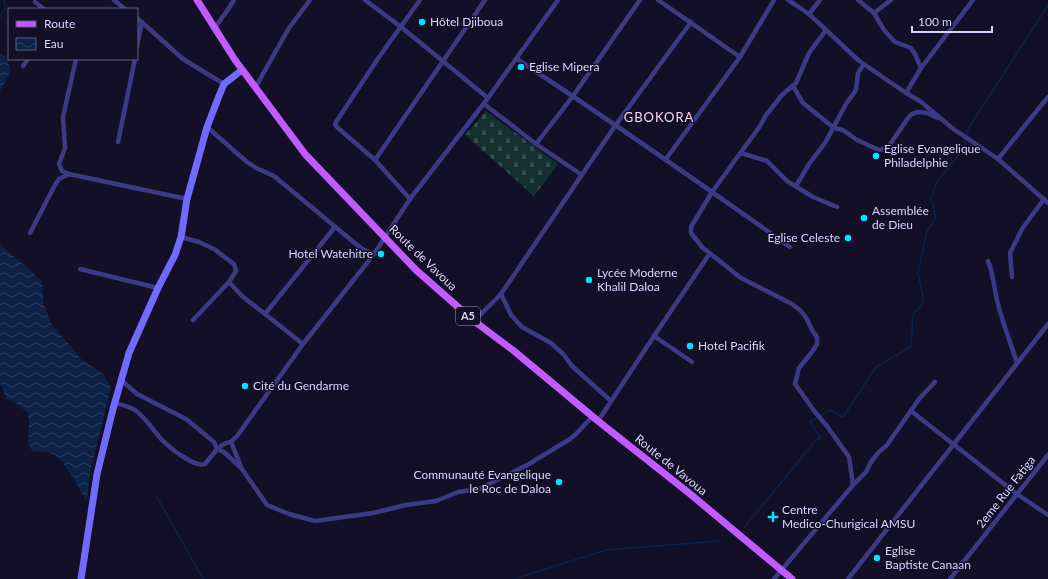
<svg xmlns="http://www.w3.org/2000/svg" width="1048" height="579" viewBox="0 0 1048 579" font-family="Lato,sans-serif">
  <defs>
    <pattern id="cemetery-stones" width="16" height="16" patternUnits="userSpaceOnUse"><rect width="16" height="16" fill="#12302f"/><path d="M2 7V4a2 2 0 0 1 4 0v3zM10 15v-3a2 2 0 0 1 4 0v3z" fill="#344d4e"/></pattern>
    <pattern id="water-waves" width="16" height="10" patternUnits="userSpaceOnUse"><rect width="16" height="10" fill="#0c2248"/><path d="M0 5q4-4 8 0t8 0" fill="none" stroke="#2f4163"/></pattern>
  </defs>
  <rect width="100%" height="100%" fill="#130f26"/>
  <!-- cemetery -->
  <path fill="url(#cemetery-stones)" d="M486,111L558,164L534,196L465,135Z"/>
  <!-- water -->
  <g fill="url(#water-waves)">
    <path d="M0,54L6,56L11,72L0,91Z"/>
    <path d="M0,244L42,281L43,302L51,323L82,360L103,374L111,387L90,473L87,502C81,492 63,457 53,454C47,452 39,452 32,451L28,442L29,422L28,413L18,405L7,399L0,383Z"/>
  </g>
  <g fill="none" stroke-linecap="round" stroke-linejoin="round">
    <!-- stream -->
    <g stroke="#0c2248" stroke-width="1.5">
      <path d="M0,18L5,8L4,0"/>
      <path d="M967,136L968,129L1048,5"/>
      <path d="M157,497L203,579"/>
      <path d="M744,528L815,441L821,438L810,422L830,410L843,417L876,367L911,347L913,314L924,302L918,273L927,231L936,217L931,198L938,180L963,150L966,140"/>
      <path d="M514,579L606,550L719,541"/>
    </g>
    <!-- street -->
    <g stroke="#3d3a85" stroke-width="4.5">
      <path d="M114,0L125,9"/>
      <path d="M365,0L401,27L488,98"/>
      <path d="M658,0L740,57"/>
      <path d="M788,0L809,14L858,60L906,93L920,101L952,128L998,159L1048,203"/>
      <path d="M858,0L874,13L884,30L895,42L911,48L915,54L921,68"/>
      <path d="M35,2L44,9"/>
      <path d="M874,13L891,0"/>
      <path d="M809,14L820,0"/>
      <path d="M137,18L183,59L224,84"/>
      <path d="M214,29L227,11L234,0"/>
      <path d="M826,30L809,53L796,83L782,95L766,115L760,126L712,192L691,227V233L702,247L741,278L792,304L801,311L807,319L812,330L817,337V344L812,352L799,368L795,384L815,412L827,426L849,457L853,485"/>
      <path d="M137,46L142,22"/>
      <path d="M76,59L63,117L65,148L59,164L62,171L69,174L187,199"/>
      <path d="M517,59C609,120 700,183 790,247"/>
      <path d="M23,66L28,59"/>
      <path d="M793,86L803,103L834,128L843,130L857,140L879,150L884,149L889,146L908,118L912,114L918,112L927,113L938,118"/>
      <path d="M255,88L289,28L310,0"/>
      <path d="M906,93L921,68L973,0"/>
      <path d="M484,104L536,144L582,175"/>
      <path d="M207,127L247,162L256,168L274,176L362,249L374,254"/>
      <path d="M118,142L135,59"/>
      <path d="M536,144L573,96L640,0"/>
      <path d="M741,153L767,161L787,181L813,197L837,207"/>
      <path d="M666,159L740,57L774,0"/>
      <path d="M998,159L1048,97"/>
      <path d="M375,160L338,128L335,125L336,122L379,57L420,0"/>
      <path d="M796,186L809,164L825,143L846,104L856,90L858,73L864,64"/>
      <path d="M410,199L375,160L485,0"/>
      <path d="M30,233L55,185L59,179L69,174"/>
      <path d="M181,237L199,242L214,249L234,264L236,271L229,282L242,296L303,344"/>
      <path d="M988,261C994,275 994,290 998,304C1003,324 1011,344 1017,363"/>
      <path d="M80,269L158,288"/>
      <path d="M1012,277L1010,253L1022,229L1044,199"/>
      <path d="M501,294L511,315L522,327L551,343L564,355L572,366L611,401"/>
      <path d="M265,314L335,227"/>
      <path d="M193,320L229,282"/>
      <path d="M474,321L501,294L615,126L691,22"/>
      <path d="M654,336L710,253"/>
      <path d="M121,380L137,394L186,419L214,442L217,449L224,452L241,468"/>
      <path d="M114,403C122,405 128,406 135,410C146,418 153,430 162,440C170,448 195,468 205,464C213,455 219,443 231,442L237,436L303,344L374,254L410,199L488,98L558,0"/>
      <path d="M911,411L1017,494L1048,515"/>
      <path d="M598,421L654,336L692,362"/>
      <path d="M231,442L242,469L267,505L289,514L315,521L373,513L406,505L436,501L458,492L479,489L529,464L570,439L576,434L593,416"/>
      <path d="M774,579L853,485L866,472L871,462L878,453L887,445L919,399L935,382"/>
      <path d="M848,579L1048,324"/>
      <path d="M950,579L1048,455"/>
    </g>
    <!-- secondary -->
    <path stroke="#6f6bff" stroke-width="7" d="M81,579L97,474L113,409L129,353L158,288L175,255L181,237L187,199L207,127L219,96L224,84L242,70"/>
    <!-- primary -->
    <path stroke="#c25bff" stroke-width="7" d="M197,0L235,60L305,154L416,270L474,321L514,351L598,421L689,493L792,579"/>
  </g>
  <!-- markers -->
  <g fill="#00e5ff" stroke="#130f26" stroke-width="1.5">
    <circle cx="422" cy="22" r="4"/>
    <circle cx="521" cy="67" r="4"/>
    <circle cx="876" cy="156" r="4"/>
    <circle cx="864" cy="218" r="4"/>
    <circle cx="848" cy="238" r="4"/>
    <circle cx="381" cy="254" r="4"/>
    <circle cx="589" cy="280" r="4"/>
    <circle cx="690" cy="346" r="4"/>
    <circle cx="245" cy="386" r="4"/>
    <circle cx="559" cy="482" r="4"/>
    <path d="M771 511h4v4h4v4h-4v4h-4v-4h-4v-4h4z"/>
    <circle cx="877" cy="558" r="4"/>
  </g>
  <g text-anchor="middle" stroke-width="3" stroke-linejoin="round" paint-order="stroke">
    <!-- shield labels -->
    <rect fill="#130f26" stroke="#9e99be" stroke-width="1" x="456" y="307" width="24" height="18" rx="3"/>
    <g font-size="11" font-weight="bold" fill="#d9d4ff">
      <text x="468" y="320">A5</text>
    </g>
    <!-- poi labels -->
    <g font-size="12" fill="#d9d4ff" stroke="#130f26" text-anchor="start">
      <text x="430" y="26">Hôtel Djiboua</text>
      <text x="529" y="71">Eglise Mipera</text>
      <text x="884" y="153">Eglise Evangelique<tspan x="884" dy="14">Philadelphie</tspan></text>
      <text x="872" y="215">Assemblée<tspan x="872" dy="14">de Dieu</tspan></text>
      <text x="840" y="242" text-anchor="end">Eglise Celeste</text>
      <text x="373" y="258" text-anchor="end">Hotel Watehitre</text>
      <text x="597" y="277">Lycée Moderne<tspan x="597" dy="14">Khalil Daloa</tspan></text>
      <text x="698" y="350">Hotel Pacifik</text>
      <text x="253" y="390">Cité du Gendarme</text>
      <text x="551" y="479" text-anchor="end">Communauté Evangelique<tspan x="551" dy="14">le Roc de Daloa</tspan></text>
      <text x="782" y="514">Centre<tspan x="782" dy="14">Medico-Churigical AMSU</tspan></text>
      <text x="885" y="555">Eglise<tspan x="885" dy="14">Baptiste Canaan</tspan></text>
    </g>
    <!-- street labels -->
    <g font-size="12" fill="#d9d4ff" stroke="#130f26">
      <text transform="translate(423 258) rotate(44)" y="4">Route de Vavoua</text>
      <text transform="translate(671 465) rotate(39)" y="4">Route de Vavoua</text>
      <text transform="translate(1006 492) rotate(-52)" y="4">2eme Rue Fatiga</text>
    </g>
    <!-- neighbourhood labels -->
    <g font-size="13" letter-spacing="1" fill="#ffd6f0" stroke="#130f26">
      <text x="659" y="122">GBOKORA</text>
    </g>
  </g>
  <!-- legend -->
  <rect x="8" y="8" width="130" height="52" fill="#130f26" stroke="#625e7d"/>
  <rect x="16" y="21" width="20" height="6" fill="#c25bff" stroke="#625e7d"/>
  <text x="44" y="28" font-size="12" fill="#d9d4ff">Route</text>
  <rect x="16" y="38" width="20" height="12" fill="url(#water-waves)" stroke="#625e7d"/>
  <text x="44" y="48" font-size="12" fill="#d9d4ff">Eau</text>
  <!-- scale -->
  <path d="M912 26v6h80v-6" fill="none" stroke="#d9d4ff" stroke-width="2"/>
  <text x="918" y="26" font-size="12" fill="#d9d4ff" stroke="#130f26" stroke-width="3" paint-order="stroke">100 m</text>
</svg>
